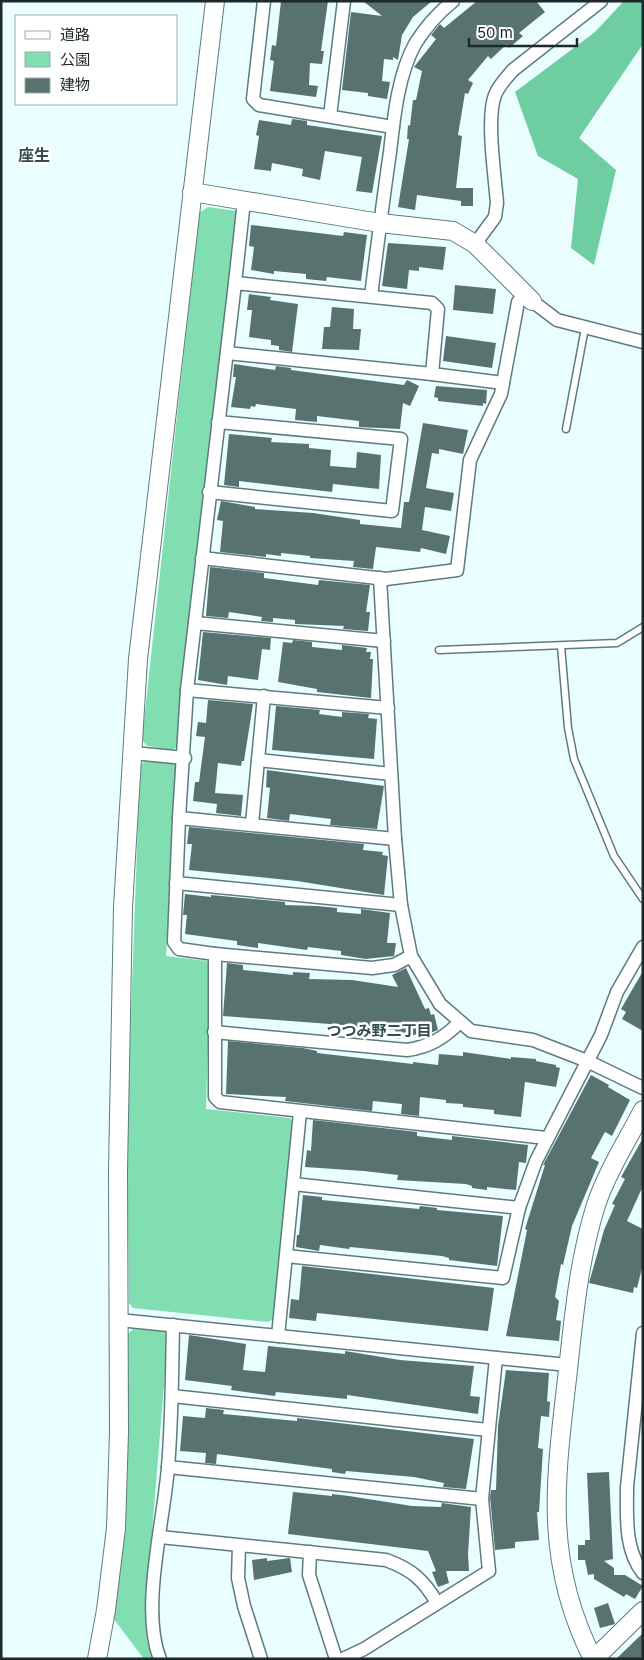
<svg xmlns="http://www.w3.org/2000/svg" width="644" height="1660" viewBox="0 0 644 1660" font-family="Inter,'Noto Sans JP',sans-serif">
  <rect width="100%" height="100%" fill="#eafdff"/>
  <!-- green -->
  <g fill="#80deb0">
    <path d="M208,207L237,211L179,737L178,746L172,750L147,746L142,740L199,213Z"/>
    <path d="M148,759L175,764L177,768L166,956L207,961L210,966L206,1109L290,1118L294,1125L274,1319L268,1322L133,1308L129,1303L127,1126L140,765Z"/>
    <path d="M133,1329L163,1331L168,1336L145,1617L147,1640L154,1659H144L113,1618L127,1493L128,1334Z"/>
  </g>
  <!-- forest -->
  <path fill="#6fcea1" d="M624,1H643V44L579,138L616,170L594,265L571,248L578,179L538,156L515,92L595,32Z"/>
  <!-- building -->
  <g fill="#58736f">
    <path d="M281,1H328L321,51H324L322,64L310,63L309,85L318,86L316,97L270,91L274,61L270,60L272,45L276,46Z"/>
    <path d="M363,1H432L413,17L402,35L398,60L393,57V60L384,59L382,81L390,82L387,99L368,96V93L342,90L351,12L382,16Z"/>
    <path d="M477,1H536L545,12L519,33L523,36L509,48L507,44L491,59L488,56L468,80L473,83L468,94L465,93L458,135L462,136L456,188H473V206H461V201L417,195L415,210L398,207L409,139H407L408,125L410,126L413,100H416L422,71L414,67L436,39L431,35L440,24L444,28Z"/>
    <path d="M292,119L307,121V125L382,136L372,193L356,191L362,157L325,151L320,180L302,176L303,169L272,163L271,171L254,169L259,136L256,135L259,120L291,125Z"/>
    <path d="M251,225L343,236L344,232L367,235L361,281L327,277L326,281L306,279V274L274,271V274L251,270L254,247L249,246Z"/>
    <path d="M388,243L446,247L443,270L419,267V271L409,270L407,289L382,286Z"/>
    <path d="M455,285L496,289L493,314L453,310Z"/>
    <path d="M249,294L271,297L270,300L298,304L292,352L279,350V346L271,345V340L249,337L252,310H247Z"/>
    <path d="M332,307L354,309L353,329H361L359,350L322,349L324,327H330Z"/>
    <path d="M446,336L496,343L492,368L443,361Z"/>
    <path d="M234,364L275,370L276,366L291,368V370L404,385L407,380L419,386L410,406L403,403L400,429L359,427V421L317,416V422L295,420L296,409L256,404L255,407L251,406L250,409L231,407L236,377H233Z"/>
    <path d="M436,386L487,390L486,404L483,403V406L438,401V398L434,397Z"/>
    <path d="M423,423L468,430L463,454L439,449V454L432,453L426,488L454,493L451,511L425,507L422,530L450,536L446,554L421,548L420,552L376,547L373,569L353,567L354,561L310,558V556L281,553V556L266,554V557L220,552L223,521L217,520L221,501L255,507V509L313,513L360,520V524L401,528L404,502H409Z"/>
    <path d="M229,434L272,438L271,442L309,444V448L331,450L330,466L356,468L357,452L381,455L379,489L333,484L332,492L239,481V487L224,485Z"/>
    <path d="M210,567L264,573V578L318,585L319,580L370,585L366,612H370L368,631L343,629L344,626L295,624V620L273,618V622L261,621L262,617L229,612L228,618L206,616Z"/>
    <path d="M203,632L271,638L270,650L262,649L258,680L228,676L227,685L198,680Z"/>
    <path d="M293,640L312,642V647L342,650V645L367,648L366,652H371L370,659H373L371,698L317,692V689L278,682L283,642L292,643Z"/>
    <path d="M208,700L253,704L244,761H242L241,766L218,763L215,793L243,795L241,816L216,813L217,804L193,801L195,782H199L205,737L196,736L198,722L206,723Z"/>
    <path d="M276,706L320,710L319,714L342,717V712L369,714L368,718L377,719L374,759L272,750Z"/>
    <path d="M267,770L384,786L377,829L330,825L331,819L290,814L289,821L267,818L270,788L266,787Z"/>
    <path d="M189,827L364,844L363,850L383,852L382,855L388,856L384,895L297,881L189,870L192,844H187Z"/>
    <path d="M185,894L211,897V895L285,902V905L317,906L337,908V912L361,914V909L390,913L387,943H396L394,956L366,959L341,955V951L308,947L307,950L258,943V948L237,945V941L185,934L187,915H183Z"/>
    <path d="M227,963L243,965V970L293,975V972L310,973L309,979L352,980L398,987L392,975L406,968L425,1009L429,1008L431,1015L434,1014L438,1030L419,1037L418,1034L397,1039L395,1030L365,1028L364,1031L342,1029L343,1025L223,1016Z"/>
    <path d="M643,971V1031L622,1019L626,1012L621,1009Z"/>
    <path d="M228,1041L303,1048L317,1051V1053L413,1064V1062L438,1065L439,1054L463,1056V1052L511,1059V1057L536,1059V1061L556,1065V1067L560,1068L556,1087L525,1082L521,1117L494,1114V1110L463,1107V1104L446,1103V1100L420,1097L419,1116L401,1114L402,1104L373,1101L372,1111L285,1101L286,1097L226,1094Z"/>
    <path d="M591,1075L609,1085L608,1087L630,1100L612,1136L605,1132L591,1158L599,1162L572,1226L563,1265L561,1264L555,1297L559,1301L556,1320L561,1321L559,1341L506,1336L527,1230L525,1229L545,1165H543Z"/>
    <path d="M313,1120L417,1132V1136L452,1140V1136L528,1145L526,1163L519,1162L516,1190L487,1187V1190L472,1188V1186L466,1184L397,1180L398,1175L364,1171L305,1167L307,1150L311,1151Z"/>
    <path d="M643,1138V1186L627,1221L643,1229V1264L637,1288L634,1287L633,1293L589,1283L604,1230L615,1205L612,1204L625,1179L621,1177Z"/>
    <path d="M303,1195L322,1197V1200L419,1209L420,1206L437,1208V1210L503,1216L497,1266L449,1260V1258L442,1256L350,1247L349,1249L320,1245L319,1251L296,1247L297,1235H299Z"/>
    <path d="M302,1266L494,1288L488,1331L317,1313L316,1321L289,1318L291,1299L299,1300Z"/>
    <path d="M189,1335L246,1344L243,1370L265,1372L268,1346L345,1354V1351L400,1360L474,1366L470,1396L480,1397L478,1414L347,1395V1399L276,1392L275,1396L231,1390L232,1386L185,1380Z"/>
    <path d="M506,1370L549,1373L547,1401L550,1402L549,1417L541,1416L538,1448L543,1449L539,1512H537L539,1540L515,1542V1548L495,1550L490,1497L491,1490H496L498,1426Z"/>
    <path d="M206,1408L224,1410L223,1414L297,1421V1418L474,1439L466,1489L443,1487L444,1483L414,1477L346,1471L345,1474L332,1472V1469L217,1454L216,1464L205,1463L206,1453L180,1451L183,1416L205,1418Z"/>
    <path d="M609,1472L613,1559L604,1561L614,1568V1575H625L643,1586L635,1599L626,1594L624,1597L594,1579V1574L588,1575L585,1560H578V1545H585V1540H590L587,1473Z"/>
    <path d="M293,1492L332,1496V1494L349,1496L412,1506L441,1507L442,1503L471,1507L468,1554L469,1571H446L449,1583L438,1587L432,1572L436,1571L428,1551L288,1534Z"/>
    <path d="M267,1558V1561L290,1558L292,1572L254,1580L252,1560Z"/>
    <path d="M608,1603L615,1624L600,1628L594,1608Z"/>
    <path d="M643,1633V1659H616Z"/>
  </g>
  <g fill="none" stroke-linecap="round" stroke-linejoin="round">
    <defs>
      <g id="lane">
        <path d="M566,429L585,328"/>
        <path d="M561,646L568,728L574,759L614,856L643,899"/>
        <path d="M439,650L617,643L643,627"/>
      </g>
      <g id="street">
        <path d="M264,1L253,99L259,105L393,127"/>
        <path d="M330,116L344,1"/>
        <path d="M475,244L495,217L497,203C495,177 486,118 495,95C499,85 506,78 513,70L601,1"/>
        <path d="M235,283L243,210"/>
        <path d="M371,296C377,248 383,200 390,152C394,117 398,75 415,44C425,28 438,13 453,1"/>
        <path d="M532,301L557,320L643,342"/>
        <path d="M227,353L432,374"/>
        <path d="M503,383L432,374L438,309L432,303L235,283L187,690L179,818L174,942L179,949L215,954V1097L220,1102L546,1138"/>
        <path d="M209,492L392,511L401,439L218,422"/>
        <path d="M202,558L386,579L457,570L470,460L501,394L518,302L524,294"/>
        <path d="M380,578L395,839L401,905L411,956L440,1004L471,1031L533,1040L587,1061L643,1088"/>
        <path d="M195,623L384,641"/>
        <path d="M187,690L388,708"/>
        <path d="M133,753L185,758"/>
        <path d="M258,760L391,774"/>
        <path d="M179,818L395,839"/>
        <path d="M252,824L264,696"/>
        <path d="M176,883L401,905"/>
        <path d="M215,954L372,968L394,965L411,956"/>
        <path d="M214,1032L407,1050C429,1047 444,1038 460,1022"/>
        <path d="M293,1184L519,1208"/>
        <path d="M286,1256L503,1278L519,1208L536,1161L601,1035L617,992L643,947"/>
        <path d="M119,1320L568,1365"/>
        <path d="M643,1333L627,1487C627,1516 624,1549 643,1573"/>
        <path d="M278,1336L300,1112"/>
        <path d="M172,1396L488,1430"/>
        <path d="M168,1467L482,1499"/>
        <path d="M160,1537L386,1560C411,1569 424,1580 437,1603"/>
        <path d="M239,1546L238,1578L244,1606L261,1659"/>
        <path d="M310,1552L309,1575L336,1659"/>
        <path d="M160,1659C140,1610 164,1521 168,1467C172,1420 172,1372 173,1325"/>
        <path d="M343,1659L364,1649L489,1571L482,1499L496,1358"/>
      </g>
      <g id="secondary">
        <path d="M192,192L380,223L453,231L475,244L532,301"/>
        <path d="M97,1659L106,1610L116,1528L119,1432L118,1170L123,907L138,659L215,1"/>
        <path d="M593,1659C542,1559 556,1476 568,1370C574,1314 579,1259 596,1205C607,1172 627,1141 643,1110"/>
        <path d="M594,1659L643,1611"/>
      </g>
    </defs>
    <!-- lane casing -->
    <use href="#lane" stroke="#5f7b7e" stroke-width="9"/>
    <!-- street casing -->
    <use href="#street" stroke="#5f7b7e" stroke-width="15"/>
    <!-- secondary casing -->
    <use href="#secondary" stroke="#5f7b7e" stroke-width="20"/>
    <!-- lane -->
    <use href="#lane" stroke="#fff" stroke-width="6"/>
    <!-- street -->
    <use href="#street" stroke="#fff" stroke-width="12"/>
    <!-- secondary -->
    <use href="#secondary" stroke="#fff" stroke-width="18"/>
  </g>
  <g text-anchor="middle" stroke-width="5" stroke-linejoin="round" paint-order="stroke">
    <!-- neighbourhood labels -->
    <g font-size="15" font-weight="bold" fill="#324c50" stroke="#fff">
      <text x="379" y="1036">つつみ野二丁目</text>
    </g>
    <!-- quarter labels -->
    <g font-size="16" font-weight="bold" fill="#324c50" stroke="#fff">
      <text x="34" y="161">座生</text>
    </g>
  </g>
  <!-- border -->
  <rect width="644" height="1660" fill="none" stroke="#1d282a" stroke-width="5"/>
  <!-- legend -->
  <rect x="15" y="15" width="162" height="90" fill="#ffffff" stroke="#a5a9aa"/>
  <rect x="25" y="31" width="25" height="8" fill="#ffffff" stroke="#a5a9aa"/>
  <text x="60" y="40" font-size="15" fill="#1d282a">道路</text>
  <rect x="25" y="52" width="25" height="15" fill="#80deb0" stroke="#a5a9aa"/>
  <text x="60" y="65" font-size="15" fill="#1d282a">公園</text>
  <rect x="25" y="78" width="25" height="15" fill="#58736f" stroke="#a5a9aa"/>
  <text x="60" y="90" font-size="15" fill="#1d282a">建物</text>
  <!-- scale -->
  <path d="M469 38v8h108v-8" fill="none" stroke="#1d282a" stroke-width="2.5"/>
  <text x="477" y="38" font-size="15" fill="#1d282a" stroke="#ffffff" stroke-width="4" paint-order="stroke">50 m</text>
</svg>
